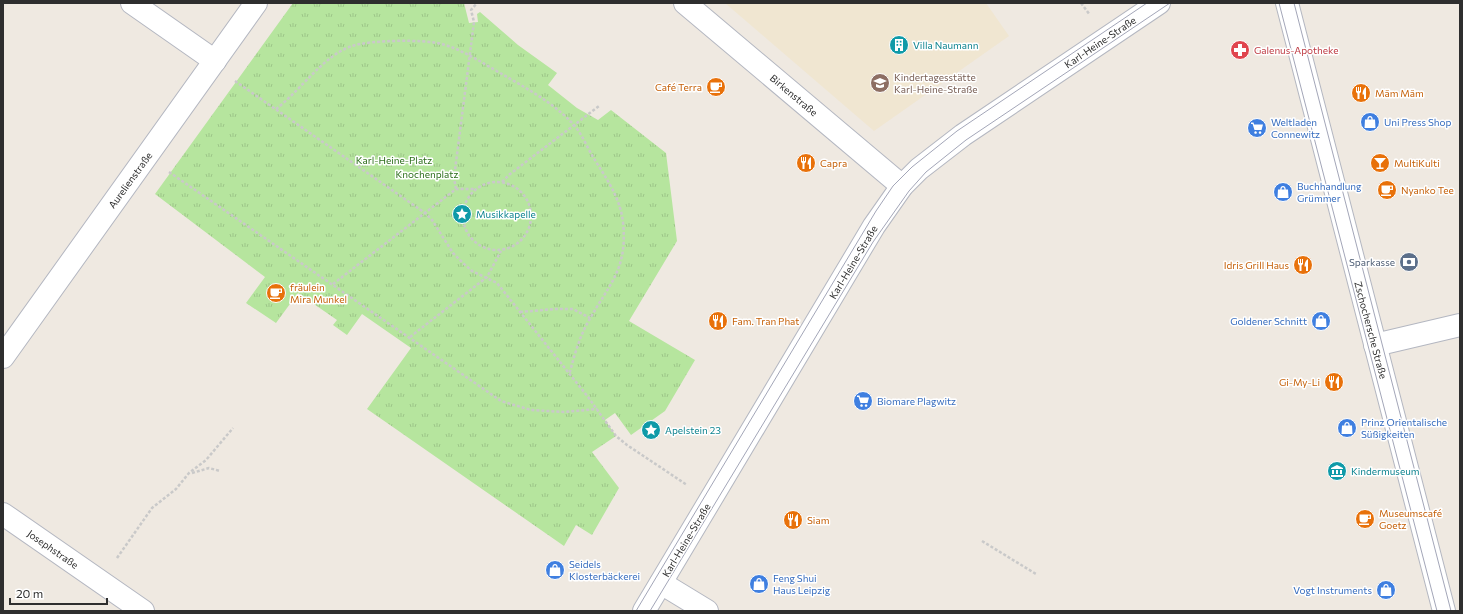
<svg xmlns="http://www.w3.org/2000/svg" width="1463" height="614" viewBox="0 0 1463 614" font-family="Commissioner,sans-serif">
  <defs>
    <pattern id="park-tufts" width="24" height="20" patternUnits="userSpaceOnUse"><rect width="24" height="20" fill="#b6e59e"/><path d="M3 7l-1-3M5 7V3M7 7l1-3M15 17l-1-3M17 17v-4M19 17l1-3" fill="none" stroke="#9dc588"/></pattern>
  </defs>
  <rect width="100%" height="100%" fill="#efe9e1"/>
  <!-- education -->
  <path fill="#f0e6d1" d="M725,3H986L1009,36L874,131Z"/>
  <!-- park -->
  <path fill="url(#park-tufts)" d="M293,3H464L469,23L478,22L477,14L480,12L518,45L557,73L548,85L577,108L598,120L611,110L666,153L677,241L629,321L695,360L665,411L631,435L615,413L605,420L616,436L592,452L619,488L592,535L576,525L564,546L367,409L411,348L362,314L347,335L333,325L337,320L298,293L276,323L246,303L265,277L155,194Z"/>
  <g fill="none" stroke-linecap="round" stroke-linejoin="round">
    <defs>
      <g id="minor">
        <path d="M132,3L215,61"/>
        <path d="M685,3L902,186"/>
        <path d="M1375,345L1460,325"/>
        <path d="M3,357L256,3"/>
        <path d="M3,514L143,611"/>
        <path d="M661,583L707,611"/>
      </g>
      <path id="tertiary" d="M644,611L874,226L902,186L919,169L963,135L1159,3"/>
      <path id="secondary" d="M1287,3L1444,611"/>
    </defs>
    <!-- minor casing -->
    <use href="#minor" stroke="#b4b7c1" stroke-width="24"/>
    <!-- tertiary casing -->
    <use href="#tertiary" stroke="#b4b7c1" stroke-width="24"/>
    <!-- secondary casing -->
    <use href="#secondary" stroke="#b4b7c1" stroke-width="24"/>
    <!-- path -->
    <g stroke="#c9c9c9" stroke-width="2.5" stroke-dasharray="3 2" stroke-linecap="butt">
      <path d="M1081,3L1090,15"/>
      <path d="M235,81L425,213L432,220L453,253L463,263L472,271L497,283L588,397L616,436L627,445L687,485"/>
      <path d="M276,109C301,90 324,55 352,46C370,40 424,39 442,44C463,50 481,62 500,73C526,88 554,103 574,125C582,134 587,147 593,157C606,178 620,197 623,222C628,270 609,284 588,322C579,338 574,357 569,375"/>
      <path d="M169,172L501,401L531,410L564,412L597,409"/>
      <circle cx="497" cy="216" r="34"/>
      <path d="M502,182L510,174L599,106"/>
      <path d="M456,189L454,178L474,22L471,10L477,3"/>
      <path d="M333,284L456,189H475"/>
      <path d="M520,312L555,309H573L590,318"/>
      <path d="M410,337L487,277L501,251"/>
      <path d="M192,473L209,468L220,471"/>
      <path d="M982,541L1036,574"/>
      <path d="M117,558L152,508L176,489L189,473L206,460L233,428"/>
    </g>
    <!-- minor -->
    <use href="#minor" stroke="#fff" stroke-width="22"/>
    <!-- tertiary -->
    <use href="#tertiary" stroke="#fff" stroke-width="22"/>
    <!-- secondary -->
    <use href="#secondary" stroke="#fff" stroke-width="22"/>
    <!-- tram -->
    <g stroke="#a3a6b8" stroke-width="1">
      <path d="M1279,3L1437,611"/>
      <path d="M1294,3L1451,611"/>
      <path d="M636,611L876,211L893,186L912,167L957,131L1147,3"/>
      <path d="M650,611L873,242L909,191L926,172L966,140L1170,3"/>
    </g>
  </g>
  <!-- icons -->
  <defs>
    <symbol id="building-disc" viewBox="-11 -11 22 22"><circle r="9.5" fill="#0f9aa8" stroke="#fff"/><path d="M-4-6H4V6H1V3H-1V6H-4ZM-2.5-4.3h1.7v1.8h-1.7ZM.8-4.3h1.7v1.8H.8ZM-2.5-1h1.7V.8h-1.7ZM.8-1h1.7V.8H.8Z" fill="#fff"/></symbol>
    <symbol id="pharmacy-disc" viewBox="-11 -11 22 22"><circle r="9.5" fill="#e0444e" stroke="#fff"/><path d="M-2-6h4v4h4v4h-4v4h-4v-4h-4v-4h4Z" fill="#fff"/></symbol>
    <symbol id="school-disc" viewBox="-11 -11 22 22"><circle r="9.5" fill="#8d6e63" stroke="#fff"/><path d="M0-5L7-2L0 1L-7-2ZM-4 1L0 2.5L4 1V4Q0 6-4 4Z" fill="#fff"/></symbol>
    <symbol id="cafe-disc" viewBox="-11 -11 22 22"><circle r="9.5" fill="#e8710a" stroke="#fff"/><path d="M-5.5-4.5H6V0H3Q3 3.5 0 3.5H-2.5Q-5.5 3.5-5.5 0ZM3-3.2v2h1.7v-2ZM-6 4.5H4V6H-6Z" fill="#fff"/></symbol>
    <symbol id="restaurant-disc" viewBox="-11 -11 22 22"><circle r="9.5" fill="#e8710a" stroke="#fff"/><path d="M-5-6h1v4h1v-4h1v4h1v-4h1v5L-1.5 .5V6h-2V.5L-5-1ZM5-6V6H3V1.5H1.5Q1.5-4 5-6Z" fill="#fff"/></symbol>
    <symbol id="shop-disc" viewBox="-11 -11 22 22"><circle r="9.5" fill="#3f7fe0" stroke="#fff"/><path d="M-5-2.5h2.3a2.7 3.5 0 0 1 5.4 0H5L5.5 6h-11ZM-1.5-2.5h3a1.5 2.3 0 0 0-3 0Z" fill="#fff"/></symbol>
    <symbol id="supermarket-disc" viewBox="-11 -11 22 22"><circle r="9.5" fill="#3f7fe0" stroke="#fff"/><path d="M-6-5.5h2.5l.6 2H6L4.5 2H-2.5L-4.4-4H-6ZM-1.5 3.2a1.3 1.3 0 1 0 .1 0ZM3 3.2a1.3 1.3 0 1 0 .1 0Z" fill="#fff"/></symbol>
    <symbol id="bar-disc" viewBox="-11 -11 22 22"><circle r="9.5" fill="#e8710a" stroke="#fff"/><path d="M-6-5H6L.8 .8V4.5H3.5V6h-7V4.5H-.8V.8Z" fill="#fff"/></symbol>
    <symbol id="sight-disc" viewBox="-11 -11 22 22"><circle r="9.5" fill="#0f9aa8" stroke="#fff"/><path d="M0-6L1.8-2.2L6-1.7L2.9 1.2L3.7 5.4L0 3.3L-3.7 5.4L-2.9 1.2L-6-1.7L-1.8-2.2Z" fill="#fff"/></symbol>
    <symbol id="bank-disc" viewBox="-11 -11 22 22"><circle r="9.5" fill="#5c6f8a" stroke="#fff"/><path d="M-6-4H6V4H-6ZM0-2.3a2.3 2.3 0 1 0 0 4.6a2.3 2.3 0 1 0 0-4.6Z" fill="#fff"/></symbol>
    <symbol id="museum-disc" viewBox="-11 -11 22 22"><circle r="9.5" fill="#0f9aa8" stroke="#fff"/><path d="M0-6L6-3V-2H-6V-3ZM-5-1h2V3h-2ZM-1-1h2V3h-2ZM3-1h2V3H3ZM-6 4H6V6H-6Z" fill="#fff"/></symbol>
  </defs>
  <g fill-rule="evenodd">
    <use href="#building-disc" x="888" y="34" width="22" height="22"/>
    <use href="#pharmacy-disc" x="1229" y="39" width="22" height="22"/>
    <use href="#school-disc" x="869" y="72" width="22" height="22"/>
    <use href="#cafe-disc" x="705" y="76" width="22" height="22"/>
    <use href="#restaurant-disc" x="1350" y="82" width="22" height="22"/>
    <use href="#shop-disc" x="1359" y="111" width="22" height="22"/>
    <use href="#supermarket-disc" x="1246" y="117" width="22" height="22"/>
    <use href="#restaurant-disc" x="795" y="152" width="22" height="22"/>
    <use href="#bar-disc" x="1369" y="152" width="22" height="22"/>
    <use href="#cafe-disc" x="1376" y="179" width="22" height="22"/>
    <use href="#shop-disc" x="1272" y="181" width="22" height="22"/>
    <use href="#sight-disc" x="451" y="203" width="22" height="22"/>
    <use href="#bank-disc" x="1398" y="251" width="22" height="22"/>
    <use href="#restaurant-disc" x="1292" y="254" width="22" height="22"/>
    <use href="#cafe-disc" x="265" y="282" width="22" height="22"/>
    <use href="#restaurant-disc" x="707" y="310" width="22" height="22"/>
    <use href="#shop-disc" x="1310" y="310" width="22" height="22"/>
    <use href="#restaurant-disc" x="1323" y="371" width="22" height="22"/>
    <use href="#supermarket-disc" x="852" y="390" width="22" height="22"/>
    <use href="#shop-disc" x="1336" y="417" width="22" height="22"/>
    <use href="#sight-disc" x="640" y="419" width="22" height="22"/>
    <use href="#museum-disc" x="1326" y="460" width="22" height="22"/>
    <use href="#cafe-disc" x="1354" y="508" width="22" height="22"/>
    <use href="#restaurant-disc" x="782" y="509" width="22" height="22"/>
    <use href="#shop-disc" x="544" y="559" width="22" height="22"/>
    <use href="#shop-disc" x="748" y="573" width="22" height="22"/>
    <use href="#shop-disc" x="1375" y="579" width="22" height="22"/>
  </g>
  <g text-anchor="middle" stroke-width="3" stroke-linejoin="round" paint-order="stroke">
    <!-- street labels -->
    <g font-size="10" fill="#2e2e2e" stroke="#fff">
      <text transform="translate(1100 42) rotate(-34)" y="4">Karl-Heine-Straße</text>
      <text transform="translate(794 95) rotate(40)" y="4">Birkenstraße</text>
      <text transform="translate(130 180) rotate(-54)" y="4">Aurelienstraße</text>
      <text transform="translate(853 262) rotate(-59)" y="4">Karl-Heine-Straße</text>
      <text transform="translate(1371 330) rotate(75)" y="4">Zschochersche Straße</text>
      <text transform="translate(686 540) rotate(-59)" y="4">Karl-Heine-Straße</text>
      <text transform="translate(53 549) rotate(35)" y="4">Josephstraße</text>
    </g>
    <!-- culture labels -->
    <g font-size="10" fill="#0d838f" stroke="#fff" text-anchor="start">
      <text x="913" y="49">Villa Naumann</text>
      <text x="476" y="218">Musikkapelle</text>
      <text x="665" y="434">Apelstein 23</text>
      <text x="1351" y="475">Kindermuseum</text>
    </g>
    <!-- health labels -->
    <g font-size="10" fill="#be3a42" stroke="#fff" text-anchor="start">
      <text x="1254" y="54">Galenus-Apotheke</text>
    </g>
    <!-- education labels -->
    <g font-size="10" fill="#785e54" stroke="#fff" text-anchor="start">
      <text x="894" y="81">Kindertagesstätte<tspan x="894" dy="12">Karl-Heine-Straße</tspan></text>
    </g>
    <!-- food labels -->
    <g font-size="10" fill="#c56008" stroke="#fff" text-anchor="start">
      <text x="702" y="91" text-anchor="end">Café Terra</text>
      <text x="1375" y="97">Măm Măm</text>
      <text x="820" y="167">Capra</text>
      <text x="1394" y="167">MultiKulti</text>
      <text x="1401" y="194">Nyanko Tee</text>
      <text x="1289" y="269" text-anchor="end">Idris Grill Haus</text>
      <text x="290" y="291">fräulein<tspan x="290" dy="12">Mira Munkel</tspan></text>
      <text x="732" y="325">Fam. Tran Phat</text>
      <text x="1320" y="386" text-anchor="end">Gi-My-Li</text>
      <text x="1379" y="517">Museumscafé<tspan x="1379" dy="12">Goetz</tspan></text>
      <text x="807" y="524">Siam</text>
    </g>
    <!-- shop labels -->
    <g font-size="10" fill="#366cbe" stroke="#fff" text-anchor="start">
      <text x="1271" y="126">Weltladen<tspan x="1271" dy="12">Connewitz</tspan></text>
      <text x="1384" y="126">Uni Press Shop</text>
      <text x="1297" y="190">Buchhandlung<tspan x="1297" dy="12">Grümmer</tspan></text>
      <text x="1307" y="325" text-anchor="end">Goldener Schnitt</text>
      <text x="877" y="405">Biomare Plagwitz</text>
      <text x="1361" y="426">Prinz Orientalische<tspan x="1361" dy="12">Süßigkeiten</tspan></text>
      <text x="569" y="568">Seidels<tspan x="569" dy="12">Klosterbäckerei</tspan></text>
      <text x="773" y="582">Feng Shui<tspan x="773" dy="12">Haus Leipzig</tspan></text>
      <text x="1372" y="594" text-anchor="end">Vogt Instruments</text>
    </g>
    <!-- park labels -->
    <g font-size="10" fill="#2c6e1b" stroke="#fff">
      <text x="394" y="164">Karl-Heine-Platz</text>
      <text x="427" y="178">Knochenplatz</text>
    </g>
    <!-- service labels -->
    <g font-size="10" fill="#4e5e75" stroke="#fff" text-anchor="end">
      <text x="1395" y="266">Sparkasse</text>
    </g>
  </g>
  <!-- border -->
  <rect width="1463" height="614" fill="none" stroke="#2e2e2e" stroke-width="8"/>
  <!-- scale -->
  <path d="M10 598v6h97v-6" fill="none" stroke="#2e2e2e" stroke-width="2"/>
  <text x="16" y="598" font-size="12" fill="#2e2e2e" stroke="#ffffff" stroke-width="3" paint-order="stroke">20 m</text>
</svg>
